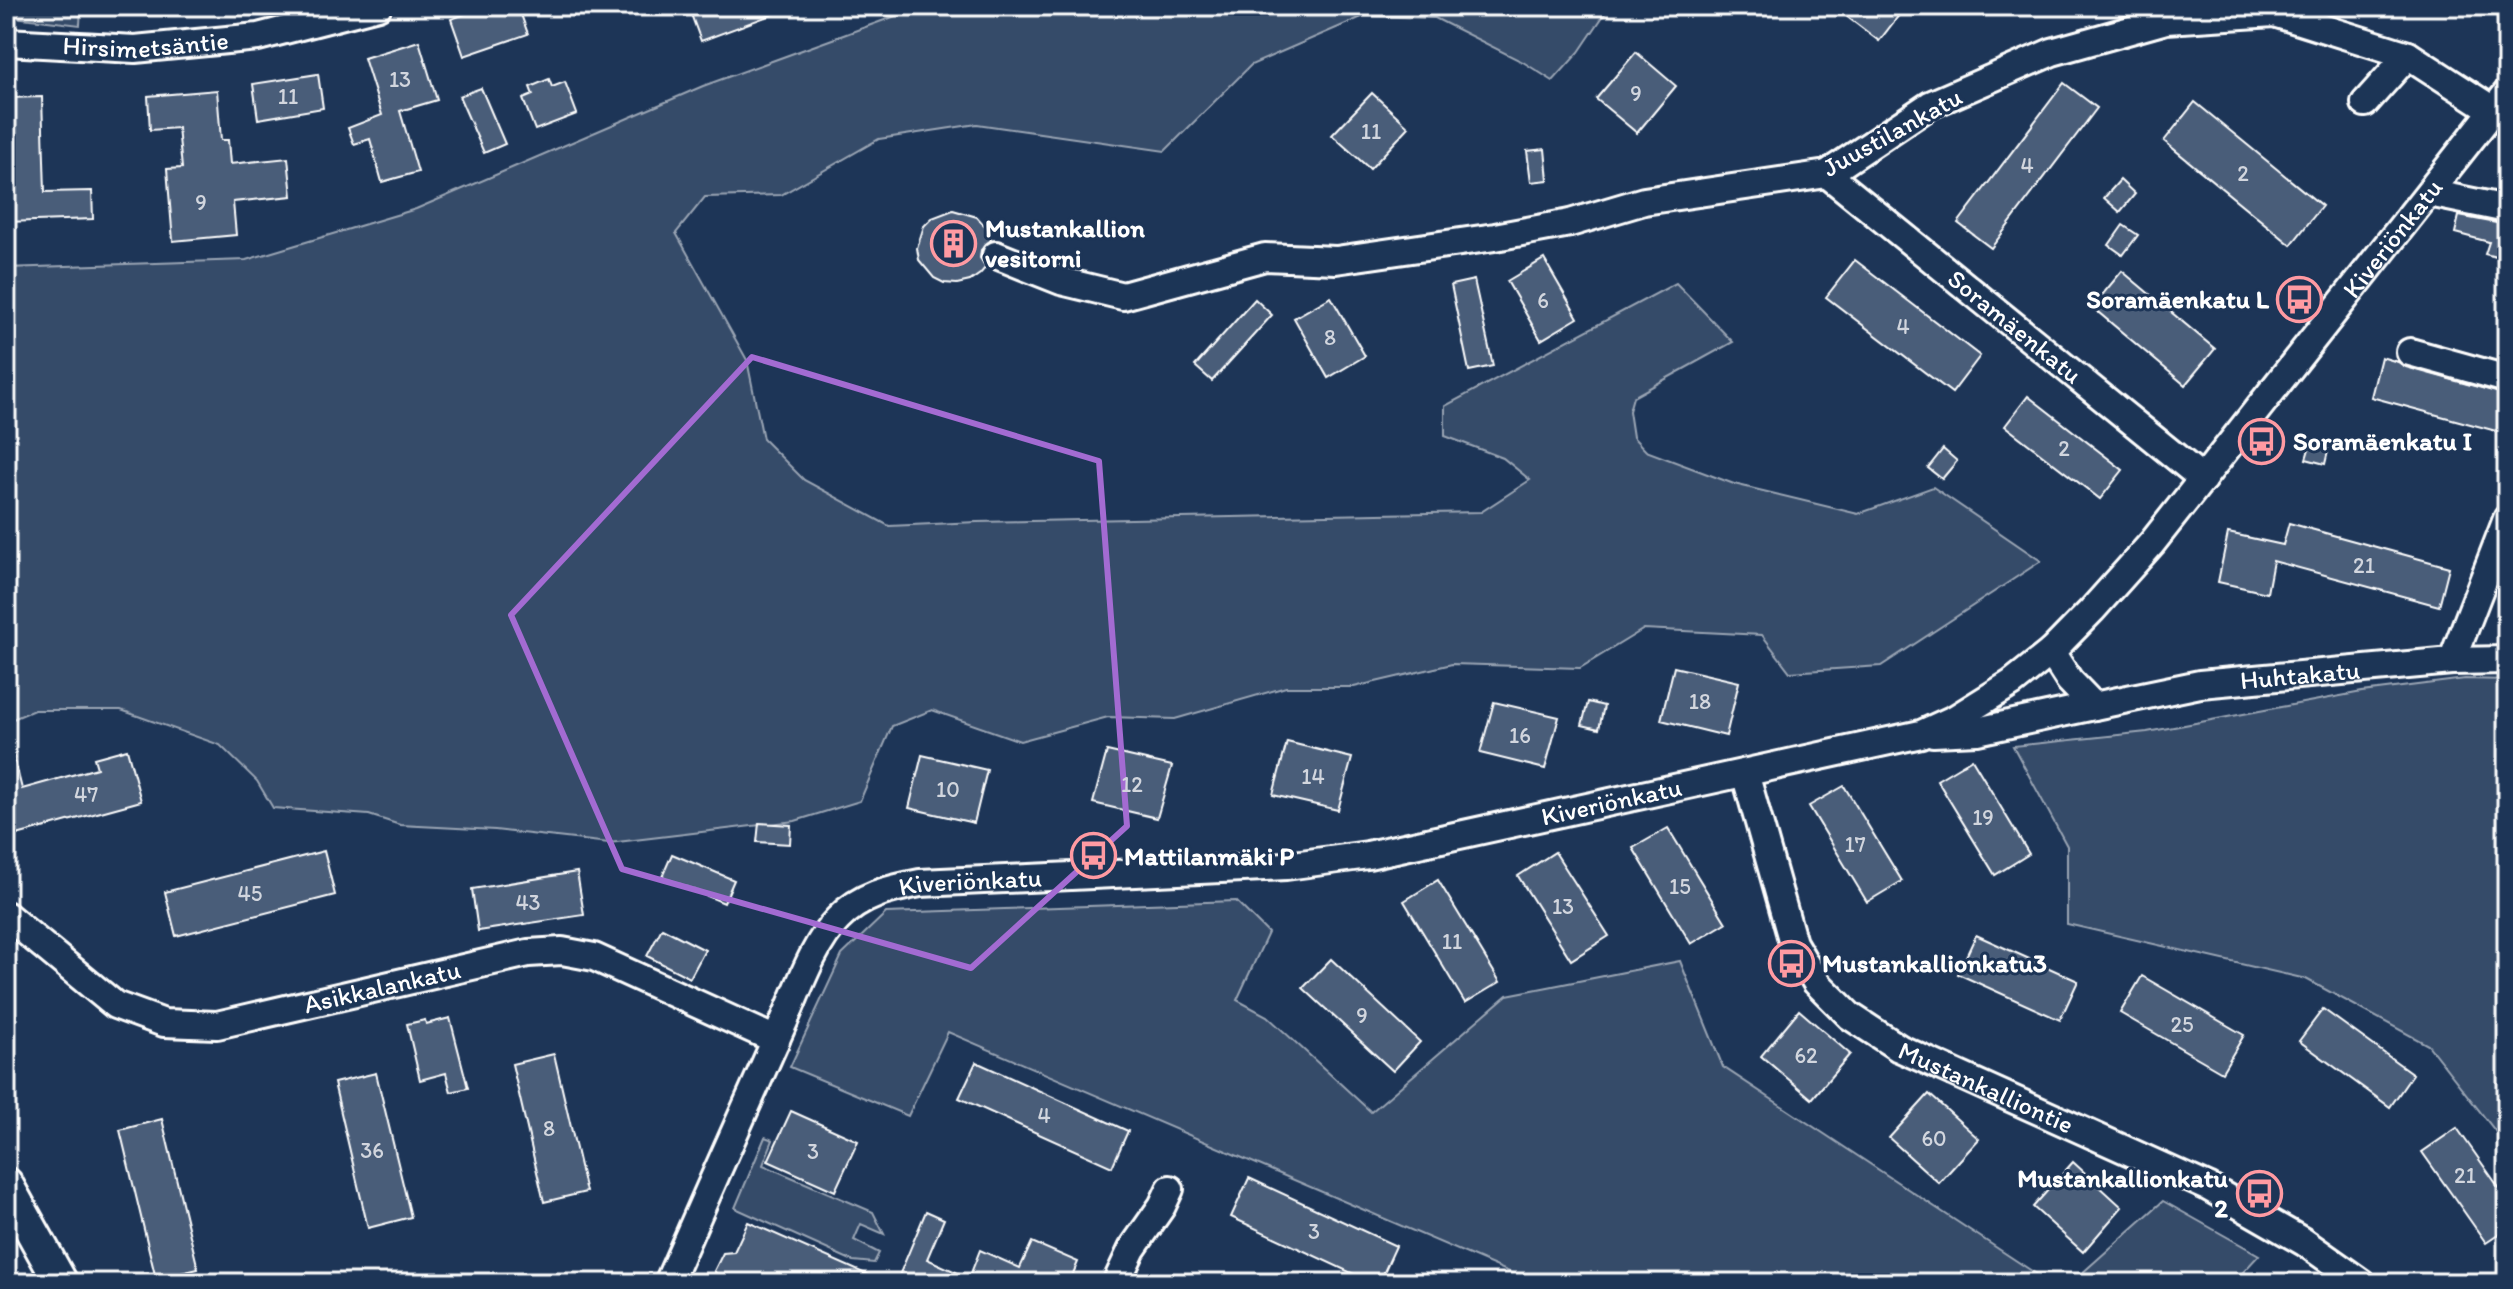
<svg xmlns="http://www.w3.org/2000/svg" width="2513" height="1289" viewBox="0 0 2513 1289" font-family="Itim,sans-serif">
  <rect width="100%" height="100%" fill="#1d3557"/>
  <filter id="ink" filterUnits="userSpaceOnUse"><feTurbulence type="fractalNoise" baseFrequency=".0125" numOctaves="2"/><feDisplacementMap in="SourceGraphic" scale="16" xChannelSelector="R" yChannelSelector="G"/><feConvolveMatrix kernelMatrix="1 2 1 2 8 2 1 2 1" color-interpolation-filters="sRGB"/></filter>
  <g filter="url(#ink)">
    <!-- green -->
    <g fill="#364b69" stroke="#9aa5b4" stroke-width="2">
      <path d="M6,6H81L80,25L6,16Z"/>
      <path d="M923,6H1610L1579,52L1553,81L1523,62L1435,18L1364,16L1251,65L1165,151L977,124L879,139L781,195L705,197L676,233L747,360L763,439L804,480L889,526L977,522L1481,512L1530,480L1503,458L1445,436V406L1676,283L1733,342L1633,397L1629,411L1633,437L1646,451L1734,484L1858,514L1933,487L2041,561L1881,666L1790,672L1762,635L1644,629L1580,668L1452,664L1354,687H1286L1175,719L1108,717L1020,741L932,710L892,726L860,801L795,821L609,843L495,830L400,825L369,815L273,808L257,781L220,745L121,710H34L6,722V268L246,260L416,209L703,86Z"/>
      <path d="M2465,679L2507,680V1146L2428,1045L2306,979L2067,924V846L2013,746L2147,732L2362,692Z"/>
      <path d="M1236,901L1268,933L1237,1000L1267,1016L1371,1112L1507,995L1680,961L1723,1067L2050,1283H1535L948,1032L908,1116L790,1067L842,955L886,913Z"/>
      <path d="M765,1137L773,1140L763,1165L873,1212L884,1234L861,1224L854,1240L879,1253L874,1263L853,1261L735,1208Z"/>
      <path d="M2163,1201L2259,1255L2233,1283H2071Z"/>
    </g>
    <!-- building -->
    <g fill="#4a5d79" stroke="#fff" stroke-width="2">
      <path d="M488,6H518L528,34L464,56L451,19Z"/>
      <path d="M688,6H790V8L701,41Z"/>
      <path d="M1833,6H1906L1879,41Z"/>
      <path d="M419,41L437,100L400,111L418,172L382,182L370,139L354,144L348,128L382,115L364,58Z"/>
      <path d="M1636,52L1676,86L1637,133L1596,99Z"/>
      <path d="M318,74L323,108L258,119L253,84Z"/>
      <path d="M549,79L552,87L565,82L577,114L535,130L523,99L533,95L530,87Z"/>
      <path d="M2064,83L2097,108L1991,248L1958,223Z"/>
      <path d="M481,88L505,144L484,153L459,96Z"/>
      <path d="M217,90L221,140H228L230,164L288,158L292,196L233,202L236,235L173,241L167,169L182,168L178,128L150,130L148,96Z"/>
      <path d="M1372,93L1409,127L1370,169L1332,135Z"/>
      <path d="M42,97L45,192L92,191L93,219L6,222V98Z"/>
      <path d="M2195,102L2322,206L2291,245L2164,141Z"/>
      <path d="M1545,149L1548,180L1531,182L1527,151Z"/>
      <path d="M2120,180L2135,194L2120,212L2104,198Z"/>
      <path d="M953,210L977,217L985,226L991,240L981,250L980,258L986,267L980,274L970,281L957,284L944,283L934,278L919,260L917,248L924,226L932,218Z"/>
      <path d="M2459,216L2507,225V260L2485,254L2489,242L2455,233Z"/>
      <path d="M2123,225L2138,235L2123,255L2109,245Z"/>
      <path d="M1544,259L1578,318L1541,340L1507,281Z"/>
      <path d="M1855,260L1980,356L1952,393L1826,297Z"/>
      <path d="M2122,271L2215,349L2185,385L2092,307Z"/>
      <path d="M1474,280L1493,366L1469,371L1451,285Z"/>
      <path d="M1331,297L1365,356L1328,378L1294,318Z"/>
      <path d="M1255,299L1272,315L1212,381L1195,366Z"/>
      <path d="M2381,357L2398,362L2406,367L2507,395V434L2371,397Z"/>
      <path d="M2028,396L2123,470L2100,499L2005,426Z"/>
      <path d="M2311,442L2329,447L2325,464L2306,459Z"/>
      <path d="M1943,449L1957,461L1942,479L1928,468Z"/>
      <path d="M2289,523L2449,567L2439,606L2273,561L2267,593L2218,582L2228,533L2283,545Z"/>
      <path d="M1674,667L1739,682L1726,736L1661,720Z"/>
      <path d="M1494,702L1559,717L1545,769L1480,753Z"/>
      <path d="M1588,702L1604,706L1599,729L1582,725Z"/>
      <path d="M1287,742L1352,758L1338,810L1273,795Z"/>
      <path d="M127,749L141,801L6,838V751L12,750L22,789L97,768L94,758Z"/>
      <path d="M1107,751L1172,766L1157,818L1093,803Z"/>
      <path d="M922,755L987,770L974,823L909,808Z"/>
      <path d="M1972,759L2029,854L1995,875L1937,780Z"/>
      <path d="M1844,786L1902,881L1867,902L1809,806Z"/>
      <path d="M759,823L791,825L790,844L757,842Z"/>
      <path d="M1668,828L1726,923L1691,944L1633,848Z"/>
      <path d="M324,851L335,895L176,936L165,892Z"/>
      <path d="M1555,852L1609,936L1571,960L1518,876Z"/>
      <path d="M672,854L734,880L724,903L662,877Z"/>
      <path d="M577,872L584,915L478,931L472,889Z"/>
      <path d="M1438,880L1500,982L1465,1003L1404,901Z"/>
      <path d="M662,928L705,950L690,978L647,956Z"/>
      <path d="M1976,935L2078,981L2060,1020L1958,974Z"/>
      <path d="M1331,959L1420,1042L1393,1071L1303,988Z"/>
      <path d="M2142,976L2244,1035L2222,1072L2120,1013Z"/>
      <path d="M2323,1009L2413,1074L2390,1107L2299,1041Z"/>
      <path d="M1799,1010L1850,1054L1812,1099L1761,1056Z"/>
      <path d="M450,1018L468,1088L451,1092L446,1073L420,1080L407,1024L425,1020L426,1024Z"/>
      <path d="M554,1054L586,1192L544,1202L512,1064Z"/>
      <path d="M976,1062L1128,1131L1112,1167L959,1098Z"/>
      <path d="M376,1073L411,1217L368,1228L334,1083Z"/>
      <path d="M1929,1094L1979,1139L1939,1183L1889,1138Z"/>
      <path d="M791,1111L858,1141L835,1191L768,1161Z"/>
      <path d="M162,1119L198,1269L156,1279L120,1130Z"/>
      <path d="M2457,1128L2507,1199V1229L2486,1243L2422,1152Z"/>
      <path d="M2073,1162L2122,1207L2083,1252L2033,1207Z"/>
      <path d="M1249,1178L1396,1246L1379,1283H1373L1231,1217Z"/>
      <path d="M926,1211L944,1219L927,1259L969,1278L980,1250L1020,1268L1032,1242L1078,1262L1069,1283H896Z"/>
      <path d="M748,1222L886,1283H725L714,1271L723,1253L734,1252Z"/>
    </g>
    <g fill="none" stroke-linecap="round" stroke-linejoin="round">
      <defs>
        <g id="minor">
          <path id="s1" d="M6,42L135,49L258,37L378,6"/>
          <path d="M2365,103L2408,55"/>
          <path id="s2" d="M1827,174L2203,479"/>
          <path d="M2429,193L2507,209"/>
          <path d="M996,255L1061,281L1123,296L1265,257L1336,260L1495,237L1570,223L1644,201L1827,174L1930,105L2052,52L2166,20L2274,13L2408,55L2493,110"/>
          <path d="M2410,352L2507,379"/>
          <path id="s3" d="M2051,652L2069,680L2094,706L2200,684L2452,661L2507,660"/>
          <path d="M2452,661L2507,519"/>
          <path d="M1933,733L1977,731L2094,706"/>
          <path id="s4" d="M1745,773L1793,943L1816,982L1850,1016L1899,1048L2208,1187L2304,1242L2362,1283"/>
          <path id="s5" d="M6,915L115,1005L164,1023L217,1025L528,953L562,951L594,957L776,1040"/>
          <path id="s6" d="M668,1283C706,1197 743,1112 782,1026C797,993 813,944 838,919C861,895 889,889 920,883L1286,866L1368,855L1921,734L1956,718L2012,683L2051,652L2092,610L2152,543L2507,93"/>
          <path d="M1116,1283L1132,1249L1162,1206L1170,1189"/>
        </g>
        <path id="major" d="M6,1184L61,1283"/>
      </defs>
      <!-- minor casing -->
      <use href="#minor" stroke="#fff" stroke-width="32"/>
      <!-- major casing -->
      <use href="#major" stroke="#fff" stroke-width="38"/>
      <!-- minor -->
      <use href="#minor" stroke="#1d3557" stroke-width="26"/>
      <!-- major -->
      <use href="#major" stroke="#1d3557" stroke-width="32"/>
    </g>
  </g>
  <!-- marked area -->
  <path fill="none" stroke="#a36bd2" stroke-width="6" stroke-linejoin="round" d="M752,357L1099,461L1127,826L971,968L622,869L511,615Z"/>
  <!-- icons -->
  <defs>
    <symbol id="building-ring" viewBox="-11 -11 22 22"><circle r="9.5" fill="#1d3557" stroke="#ff9aa2" stroke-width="1.5"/><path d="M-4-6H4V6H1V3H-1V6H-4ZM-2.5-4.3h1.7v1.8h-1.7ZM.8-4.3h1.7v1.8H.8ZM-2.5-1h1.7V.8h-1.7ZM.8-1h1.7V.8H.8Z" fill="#ff9aa2"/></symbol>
    <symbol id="bus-ring" viewBox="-11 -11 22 22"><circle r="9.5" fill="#1d3557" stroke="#ff9aa2" stroke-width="1.5"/><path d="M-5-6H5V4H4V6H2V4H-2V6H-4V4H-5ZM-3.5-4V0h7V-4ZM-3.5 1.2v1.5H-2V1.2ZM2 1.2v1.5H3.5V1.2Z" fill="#ff9aa2"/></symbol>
  </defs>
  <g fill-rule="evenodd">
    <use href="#building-ring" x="928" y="218" width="51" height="51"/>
    <use href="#bus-ring" x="2274" y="274" width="51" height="51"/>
    <use href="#bus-ring" x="2236" y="416" width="51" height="51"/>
    <use href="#bus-ring" x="1068" y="830" width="51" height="51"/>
    <use href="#bus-ring" x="1766" y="938" width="51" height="51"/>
    <use href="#bus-ring" x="2234" y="1168" width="51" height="51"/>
  </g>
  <g text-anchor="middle" stroke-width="6" stroke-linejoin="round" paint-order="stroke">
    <!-- number labels -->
    <g font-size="22" fill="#d2d6de">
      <text x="400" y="87">13</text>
      <text x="1636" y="101">9</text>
      <text x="288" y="104">11</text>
      <text x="1371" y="139">11</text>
      <text x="2027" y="173">4</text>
      <text x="2243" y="181">2</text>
      <text x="201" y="210">9</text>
      <text x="1543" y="308">6</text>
      <text x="1903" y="334">4</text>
      <text x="1330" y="345">8</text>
      <text x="2064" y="456">2</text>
      <text x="2364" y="573">21</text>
      <text x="1700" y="709">18</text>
      <text x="1520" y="743">16</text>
      <text x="1313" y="784">14</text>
      <text x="1132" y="792">12</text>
      <text x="948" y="797">10</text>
      <text x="86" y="802">47</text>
      <text x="1983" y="825">19</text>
      <text x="1855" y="852">17</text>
      <text x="1680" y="894">15</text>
      <text x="250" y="901">45</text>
      <text x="528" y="910">43</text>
      <text x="1563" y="914">13</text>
      <text x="1452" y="949">11</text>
      <text x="1362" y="1023">9</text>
      <text x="2182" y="1032">25</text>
      <text x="1806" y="1063">62</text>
      <text x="1044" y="1123">4</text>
      <text x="549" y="1136">8</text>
      <text x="1934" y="1146">60</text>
      <text x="372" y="1158">36</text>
      <text x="813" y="1159">3</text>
      <text x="2465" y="1183">21</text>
      <text x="1314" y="1239">3</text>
    </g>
    <!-- street labels -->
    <g font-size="26" fill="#fff" stroke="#1d3557">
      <text dy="9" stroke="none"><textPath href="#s1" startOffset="140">Hirsimetsäntie</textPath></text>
      <text transform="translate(1892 132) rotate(-29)" y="9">Juustilankatu</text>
      <text dy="9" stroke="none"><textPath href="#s6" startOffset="2200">Kiveriönkatu</textPath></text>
      <text dy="9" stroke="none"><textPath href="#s2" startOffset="242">Soramäenkatu</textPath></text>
      <text dy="9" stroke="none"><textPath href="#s3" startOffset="278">Huhtakatu</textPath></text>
      <text dy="9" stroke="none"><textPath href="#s6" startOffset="1192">Kiveriönkatu</textPath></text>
      <text dy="9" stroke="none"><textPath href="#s6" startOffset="544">Kiveriönkatu</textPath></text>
      <text dy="9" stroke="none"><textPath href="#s5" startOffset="416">Asikkalankatu</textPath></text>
      <text dy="9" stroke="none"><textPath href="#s4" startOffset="424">Mustankalliontie</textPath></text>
    </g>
    <!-- poi labels -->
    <g font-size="26" font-weight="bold" fill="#fff" stroke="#1d3557" text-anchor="start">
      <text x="985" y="237">Mustankallion<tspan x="985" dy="30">vesitorni</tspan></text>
      <text x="2269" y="308" text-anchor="end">Soramäenkatu L</text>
      <text x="2293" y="450">Soramäenkatu I</text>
      <text x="1124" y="865">Mattilanmäki P</text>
      <text x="1822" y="972">Mustankallionkatu3</text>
      <text x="2228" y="1187" text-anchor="end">Mustankallionkatu<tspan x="2228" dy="30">2</tspan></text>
    </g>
  </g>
  <!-- margin -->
  <rect width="2513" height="1289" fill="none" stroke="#1d3557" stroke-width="32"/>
  <rect x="16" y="16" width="2481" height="1257" fill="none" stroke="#fff" stroke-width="3" filter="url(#ink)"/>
</svg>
